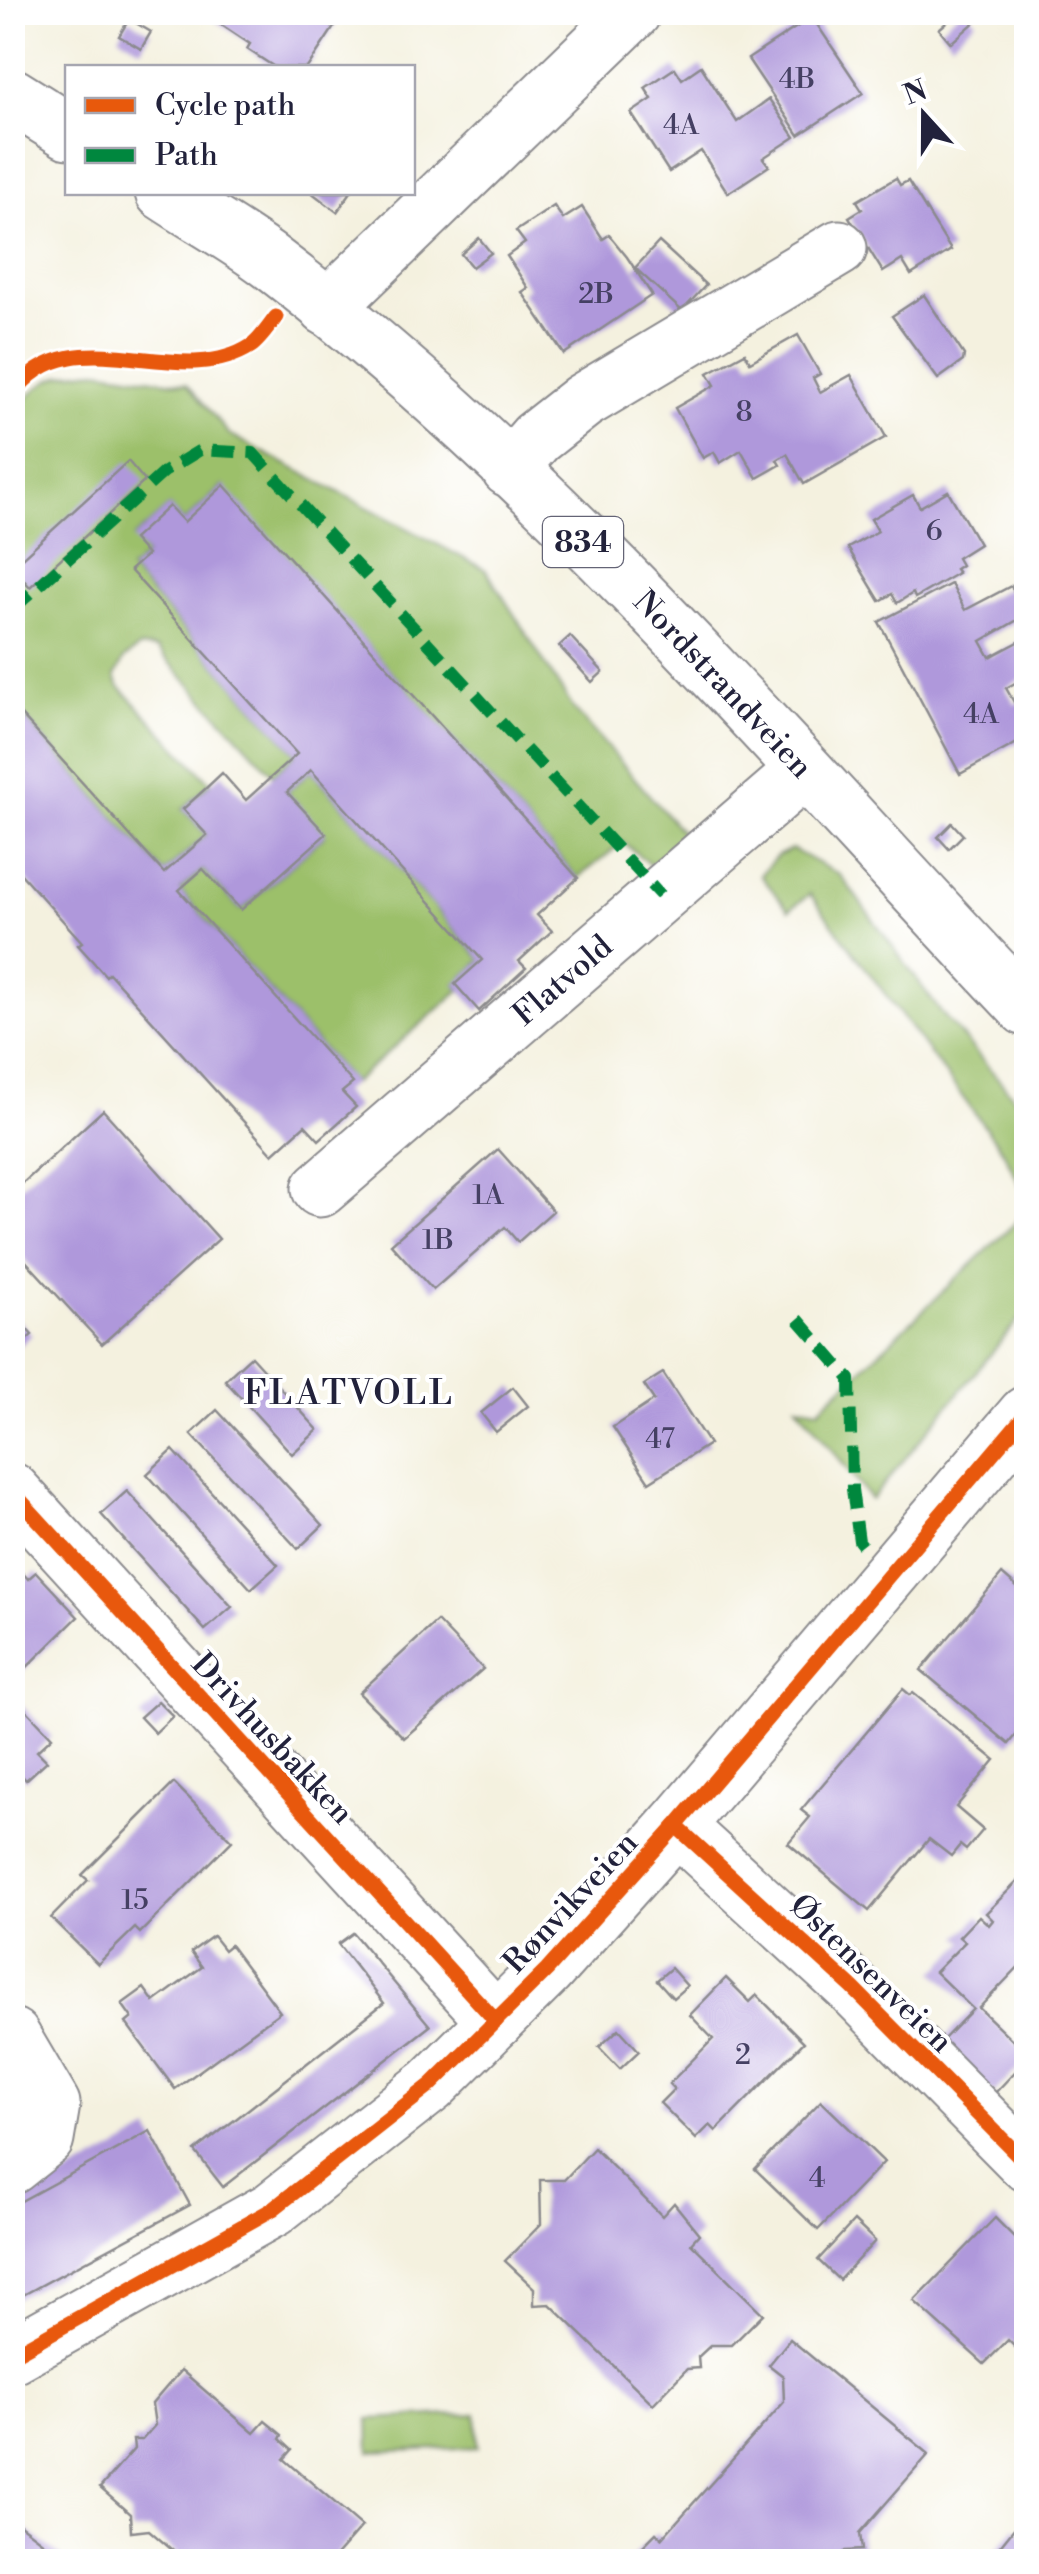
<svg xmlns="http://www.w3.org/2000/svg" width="1039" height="2574" viewBox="0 0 1039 2574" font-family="'Libre Bodoni',serif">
  <rect width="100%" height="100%" fill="#fff"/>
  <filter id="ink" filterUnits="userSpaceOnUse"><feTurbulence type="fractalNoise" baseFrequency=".01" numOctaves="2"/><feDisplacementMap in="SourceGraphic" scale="20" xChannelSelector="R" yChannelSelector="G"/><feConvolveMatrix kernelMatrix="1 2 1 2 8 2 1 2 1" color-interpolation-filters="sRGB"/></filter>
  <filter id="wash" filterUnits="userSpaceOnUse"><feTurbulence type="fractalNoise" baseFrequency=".0048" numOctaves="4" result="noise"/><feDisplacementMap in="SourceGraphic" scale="40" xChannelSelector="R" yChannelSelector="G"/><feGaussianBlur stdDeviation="2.25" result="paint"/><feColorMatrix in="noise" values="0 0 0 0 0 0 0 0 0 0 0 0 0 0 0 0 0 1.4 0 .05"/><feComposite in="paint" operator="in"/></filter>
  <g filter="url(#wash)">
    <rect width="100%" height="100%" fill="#f4f1df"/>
    <!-- green -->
    <g fill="#9cc06a" stroke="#5f7152" stroke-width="2.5">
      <path d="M98,370L187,384L229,434L486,570L573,708L687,838L650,865L623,842L578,878L223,486L184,522L169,507L134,538L147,555L130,570L297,754L274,775L157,649L140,647L124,659L115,676L118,685L211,783L183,809L207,835L164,873L13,705L12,417C41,379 50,374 98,370Z"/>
      <path d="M311,770L482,960L456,984L460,990L353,1083L179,890L203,869L241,910L325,835L287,792Z"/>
      <path d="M792,849L841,876L940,1011L1026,1111V1196L1003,1151L810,894L789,910L760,875L777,856Z"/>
      <path d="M1026,1213V1311L871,1500L797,1405L819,1409Z"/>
      <path d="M476,2414L478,2447L370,2452L369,2419Z"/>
    </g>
    <g id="blocks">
      <!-- building -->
      <g fill="#af98db">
        <path d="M202,12H338L342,15L307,68H276L247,49L250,44Z"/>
        <path d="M959,12H968L976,21L951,43L939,29Z"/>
        <path d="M812,17L863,93L799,135L748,59Z"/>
        <path d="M129,19L151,32L141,49L119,36Z"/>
        <path d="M701,66L737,122L769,99L795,137L763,158L769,166L728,193L701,151L669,172L631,113L652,99L645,88L675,68L682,79Z"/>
        <path d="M896,178L900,185L908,181L951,250L911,275L902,260L883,272L849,217L862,209L857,201Z"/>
        <path d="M311,192H351L337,212Z"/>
        <path d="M554,206L563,219L582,207L603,239L609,235L627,257L652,295L564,354L522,292L528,288L507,256L525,243L516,231Z"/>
        <path d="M479,238L491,253L472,267L461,254Z"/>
        <path d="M659,242L706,285L682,311L635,268Z"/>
        <path d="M924,295L964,355L963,361L938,379L892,316Z"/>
        <path d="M798,335L820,374L813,378L820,392L851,375L886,437L804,484L787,454L777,460L780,465L757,478L741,450L720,463L714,452L703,458L675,408L715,385L708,373L745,353L750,362Z"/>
        <path d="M128,461L145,481L30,587L12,567Z"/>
        <path d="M224,485L578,878L537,915L552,931L519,961L526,968L479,1011L455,984L482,960L311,770L287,792L326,834L241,910L203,869L179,890L353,1083L342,1092L356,1107L319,1140L305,1125L273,1154L109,973L106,976L78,945L82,942L12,864V705L164,873L207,835L183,809L204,790L222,773L246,800L297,754L130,570L147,555L133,539L169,506L184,522Z"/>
        <path d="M948,491L979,544L957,558L961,565L955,569L958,573L915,598L913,593L897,603L892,594L880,601L848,548L878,531L871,519L913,495L920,507Z"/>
        <path d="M951,584L965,610L1011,586L1026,615L981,641L990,657L1026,638V677L1006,688L1015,704L1026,698V738L960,774L879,622Z"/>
        <path d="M570,636L603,672L592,682L559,646Z"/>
        <path d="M952,823L963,835L949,849L938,837Z"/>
        <path d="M103,1110L219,1239L102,1344L12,1246V1193Z"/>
        <path d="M498,1149L553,1211L518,1242L505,1227L433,1290L391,1244Z"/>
        <path d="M12,1313L32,1335L12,1352Z"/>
        <path d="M251,1356L318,1430L292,1454L225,1380Z"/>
        <path d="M663,1373L709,1444L649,1482L613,1427L654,1400L644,1385Z"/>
        <path d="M513,1387L528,1406L496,1432L481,1413Z"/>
        <path d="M217,1410L323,1525L298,1549L191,1434Z"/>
        <path d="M173,1450L278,1565L251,1589L147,1474Z"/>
        <path d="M127,1491L232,1607L205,1630L101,1514Z"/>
        <path d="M20,1570L28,1579L36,1572L78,1617L12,1682V1578Z"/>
        <path d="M1002,1574L1026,1595V1723L1009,1744L921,1670Z"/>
        <path d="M437,1621L483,1669L404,1738L359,1693Z"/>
        <path d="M903,1689L910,1695L913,1693L995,1760L956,1807L983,1830L966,1850L960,1845L951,1856L929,1839L869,1911L788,1843L810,1817L801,1810Z"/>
        <path d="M12,1695L52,1737L37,1751L47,1761L26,1780L17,1770L12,1774Z"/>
        <path d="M158,1701L173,1716L155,1733L140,1717Z"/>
        <path d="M174,1783L232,1841L140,1933L135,1928L98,1964L51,1918L88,1880L82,1875Z"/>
        <path d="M1026,1873V1950L1021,1956L1025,1960L979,2008L1026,2053V2060L994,2094L941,2042L973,2009L935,1972L965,1942L959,1937L979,1916L989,1925L993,1920L986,1913Z"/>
        <path d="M353,1933L430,2026L223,2187L195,2151L384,2003L338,1944Z"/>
        <path d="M213,1936L224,1950L230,1945L280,2012L175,2089L126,2023L132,2018L122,2004L144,1988L154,2002L202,1967L191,1952Z"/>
        <path d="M671,1968L687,1986L673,1998L657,1980Z"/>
        <path d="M726,1978L750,2002L757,1995L804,2042L716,2131L710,2125L696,2139L660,2103L674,2089L669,2084L713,2039L690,2015Z"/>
        <path d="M619,2029L639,2051L620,2069L599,2047Z"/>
        <path d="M821,2101L884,2162L818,2230L755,2169Z"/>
        <path d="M150,2131L190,2205L12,2301V2206Z"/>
        <path d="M594,2148L662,2216L674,2203L699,2234L691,2243L763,2314L732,2345H711L698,2357L699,2368L687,2369L653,2404L550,2304L534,2305V2288L505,2261L541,2224L540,2180H564Z"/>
        <path d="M995,2218L1026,2249V2358L1008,2340L984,2364L914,2301Z"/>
        <path d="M854,2221L875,2241L839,2280L818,2260Z"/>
        <path d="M790,2339L929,2454L860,2533L862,2550L845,2551L836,2562H627L656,2533L662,2538L784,2402L783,2376L769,2365Z"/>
        <path d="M181,2370L254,2433L265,2421L282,2435L280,2439L292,2450L284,2459L362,2526L331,2561L186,2562L149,2530L131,2532L130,2514L100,2488L134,2449L133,2440H142L155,2425L152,2404Z"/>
        <path d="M12,2519L69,2562H12Z"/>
        <path d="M1015,2527L1026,2538V2562H987Z"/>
      </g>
    </g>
  </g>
  <g filter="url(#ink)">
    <use href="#blocks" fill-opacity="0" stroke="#8b8a8d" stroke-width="2.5"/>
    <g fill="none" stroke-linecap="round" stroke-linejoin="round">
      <defs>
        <g id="minor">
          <path d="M327,308L633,12"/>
          <path d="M509,469L536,438L583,401L839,248"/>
          <path id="s1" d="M320,1189L804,771"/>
          <path d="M12,1491L496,2021"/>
          <path d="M676,1826L853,1988L1026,2163"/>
          <path d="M12,2036L52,2104L46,2139L12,2166"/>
          <path d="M12,2355L273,2209L431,2085L547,1970L676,1826L1026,1414"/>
        </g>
        <g id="major">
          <path d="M12,96L68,131"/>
          <path id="s2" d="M163,192C199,216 238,237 272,263C553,477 784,753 1026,1008"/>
        </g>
      </defs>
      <!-- minor casing -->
      <use href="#minor" stroke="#8b8a8d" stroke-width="59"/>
      <!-- major casing -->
      <use href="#major" stroke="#8b8a8d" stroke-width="59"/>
      <!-- minor -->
      <use href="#minor" stroke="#fff" stroke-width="55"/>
      <!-- major -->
      <use href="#major" stroke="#fff" stroke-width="55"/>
      <!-- quiet -->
      <g stroke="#00873e" stroke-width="12" stroke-dasharray="25 12" stroke-linecap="butt">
        <path d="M12,610L164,472L200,450L253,453L660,895"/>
        <path d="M798,1319L850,1379L852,1489L859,1541L868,1552"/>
      </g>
      <defs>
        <g id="cycleway">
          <path d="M12,396C69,310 177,394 251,346C260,340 269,326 276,317"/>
          <path d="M12,1491L496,2021"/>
          <path d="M676,1826L853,1988L1026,2163"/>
          <path d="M12,2355L273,2209L431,2085L547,1970L676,1826L1026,1414"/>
        </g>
      </defs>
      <!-- cycleway casing -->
      <use href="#cycleway" stroke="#fff" stroke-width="21"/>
      <!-- cycleway -->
      <use href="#cycleway" stroke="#e8590c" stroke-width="15"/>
    </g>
  </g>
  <g text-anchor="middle" stroke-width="8" stroke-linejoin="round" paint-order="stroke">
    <!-- number labels -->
    <g font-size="28" fill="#454063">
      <text x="797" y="88">4B</text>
      <text x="681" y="134">4A</text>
      <text x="596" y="303">2B</text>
      <text x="744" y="421">8</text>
      <text x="934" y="540">6</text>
      <text x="981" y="723">4A</text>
      <text x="488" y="1204">1A</text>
      <text x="438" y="1249">1B</text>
      <text x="660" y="1448">47</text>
      <text x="135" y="1909">15</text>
      <text x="743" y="2064">2</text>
      <text x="817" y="2187">4</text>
    </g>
    <!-- shield labels -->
    <rect fill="#fff" stroke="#646476" stroke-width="2.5" x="543" y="517" width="80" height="50" rx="8"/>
    <g font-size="30" font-weight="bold" fill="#22223b">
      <text x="583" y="552">834</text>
    </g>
    <!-- street labels -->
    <g font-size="32" fill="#22223b" stroke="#fff">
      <text dy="11" stroke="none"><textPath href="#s2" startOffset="748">Nordstrandveien</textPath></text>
      <text dy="11" stroke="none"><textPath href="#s1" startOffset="320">Flatvold</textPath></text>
      <text transform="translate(273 1738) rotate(47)" y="11">Drivhusbakken</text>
      <text transform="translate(570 1902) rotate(-47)" y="11">Rønvikveien</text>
      <text transform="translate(872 1973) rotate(44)" y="11">Østensenveien</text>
    </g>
    <!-- neighbourhood labels -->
    <g font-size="35" letter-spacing="2.5" fill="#22223b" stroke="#fff">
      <text x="349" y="1404">FLATVOLL</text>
    </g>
  </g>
  <!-- margin -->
  <rect width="1039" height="2574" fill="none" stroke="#fff" stroke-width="50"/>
  <!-- legend -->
  <rect x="65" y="65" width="350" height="130" fill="#ffffff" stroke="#a7a7b1" stroke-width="2.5"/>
  <rect x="85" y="98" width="50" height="15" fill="#e8590c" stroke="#a7a7b1" stroke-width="2.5"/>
  <text x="155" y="115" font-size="30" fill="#22223b">Cycle path</text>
  <rect x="85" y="148" width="50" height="15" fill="#00873e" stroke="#a7a7b1" stroke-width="2.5"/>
  <text x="155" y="165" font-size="30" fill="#22223b">Path</text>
  <!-- north arrow -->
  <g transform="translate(924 115) rotate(339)" stroke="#ffffff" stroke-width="8" paint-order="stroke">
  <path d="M0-8L18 38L0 25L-18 38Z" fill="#22223b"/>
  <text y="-15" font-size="28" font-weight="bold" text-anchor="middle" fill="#22223b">N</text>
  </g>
</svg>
